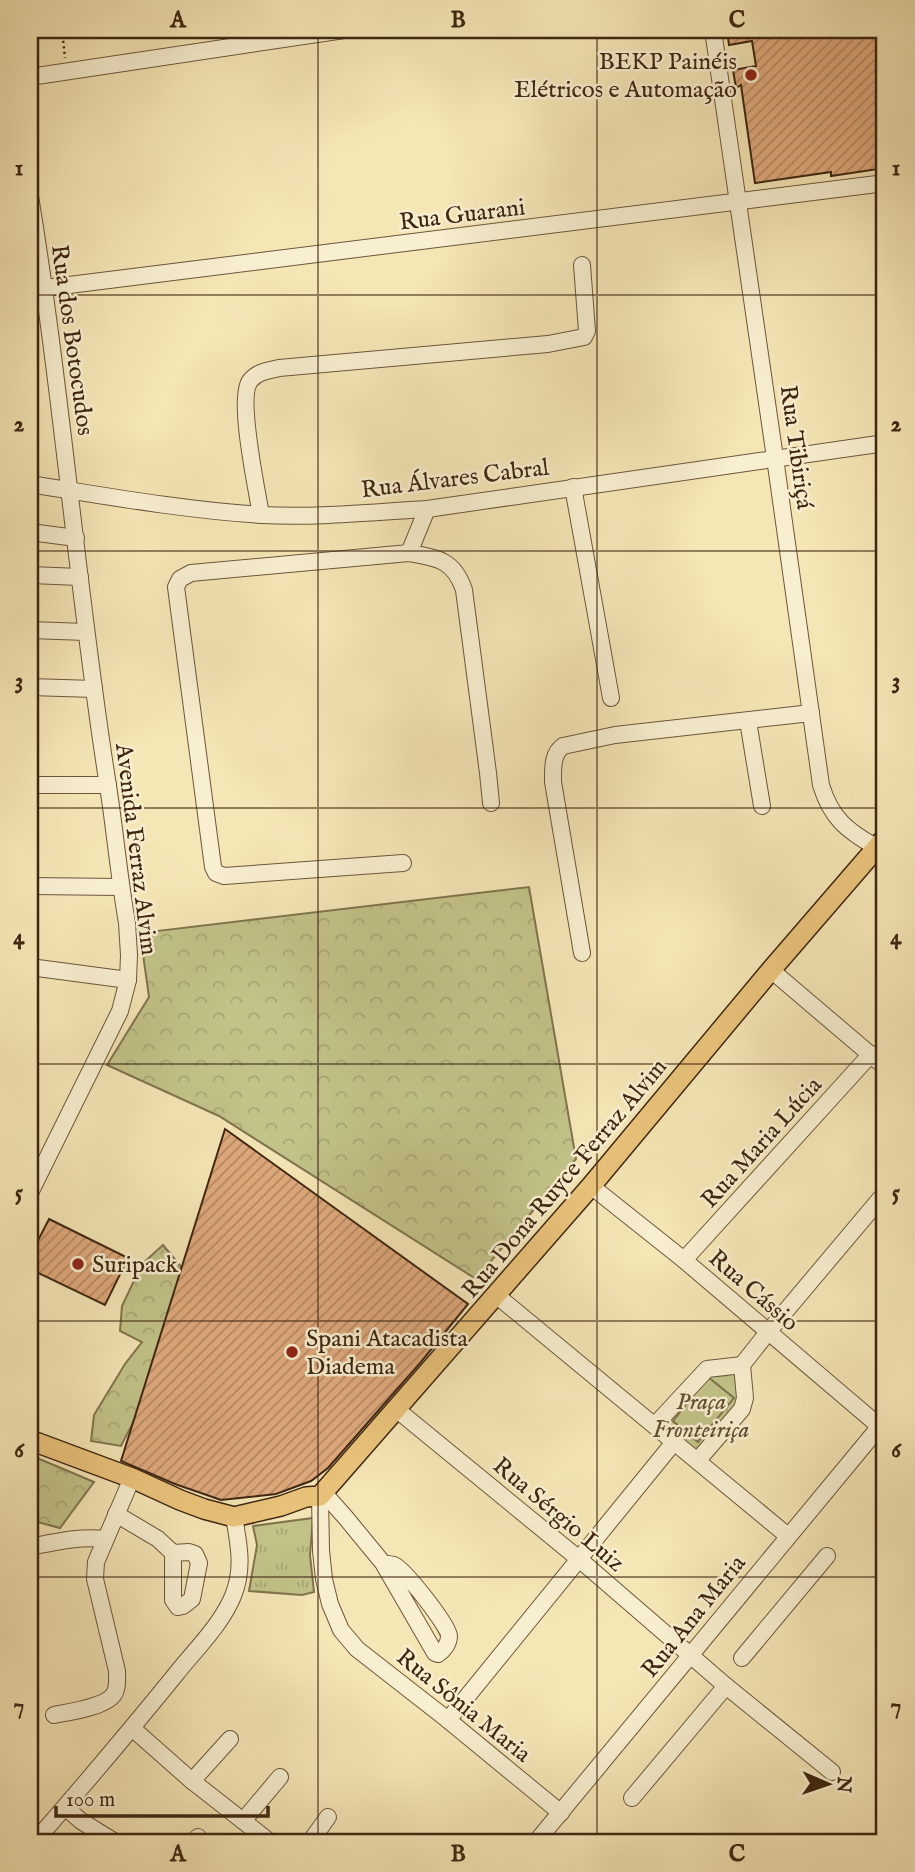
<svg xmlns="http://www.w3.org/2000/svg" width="915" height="1872" viewBox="0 0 915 1872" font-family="'IM FELL English',serif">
  <defs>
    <pattern id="forest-crowns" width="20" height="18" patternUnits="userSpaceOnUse" patternTransform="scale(1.75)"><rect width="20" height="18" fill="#c2c389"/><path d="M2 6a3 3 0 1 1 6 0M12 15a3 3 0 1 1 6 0" fill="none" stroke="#a8a775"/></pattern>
    <pattern id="park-tufts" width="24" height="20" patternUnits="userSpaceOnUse" patternTransform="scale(1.75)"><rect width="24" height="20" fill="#c2c389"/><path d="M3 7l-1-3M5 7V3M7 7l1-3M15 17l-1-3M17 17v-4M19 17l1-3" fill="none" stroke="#a8a775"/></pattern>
    <pattern id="building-hatch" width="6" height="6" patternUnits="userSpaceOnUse" patternTransform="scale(1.75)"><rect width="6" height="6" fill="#dfa97c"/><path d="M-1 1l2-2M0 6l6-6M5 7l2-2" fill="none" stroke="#b68964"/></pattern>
  </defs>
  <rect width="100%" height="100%" fill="#f5e6b6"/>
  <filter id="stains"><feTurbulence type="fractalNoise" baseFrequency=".00286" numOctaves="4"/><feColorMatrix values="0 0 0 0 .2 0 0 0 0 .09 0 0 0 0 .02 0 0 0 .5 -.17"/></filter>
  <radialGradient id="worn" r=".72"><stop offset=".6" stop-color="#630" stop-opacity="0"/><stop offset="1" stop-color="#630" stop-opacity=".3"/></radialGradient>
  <!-- forest -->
  <g fill="url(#forest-crowns)" stroke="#80744d" stroke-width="2">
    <path d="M529,887L576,1159L476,1279L219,1116L107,1065L149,997L140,933Z"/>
    <path d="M163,1245L201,1291L121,1446L91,1441L94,1415L125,1364L142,1342L120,1331L122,1306L142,1264Z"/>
    <path d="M30,1455L94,1482L60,1528L30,1520Z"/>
  </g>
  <!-- park -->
  <g fill="url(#park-tufts)" stroke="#80744d" stroke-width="2">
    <path d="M742,1365L745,1398L698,1460L655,1425L704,1371Z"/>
    <path d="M313,1518L310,1555L314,1592L302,1595L249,1591L257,1545L253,1526Z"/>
  </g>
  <!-- garden -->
  <path fill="#c2c389" stroke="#80744d" stroke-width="2" d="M708,1377L734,1398L698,1442L673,1421Z"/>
  <!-- building -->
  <g fill="url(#building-hatch)" stroke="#3f2611" stroke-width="2">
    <path d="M727,30H885V168L831,176V172L755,183L741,85L736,88L733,70L756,66L752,41L729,45Z"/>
    <path d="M225,1129L468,1304L421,1362L328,1468L311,1481L276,1494L221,1500L175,1484L121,1461Z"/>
    <path d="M49,1219L128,1258L105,1305L30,1269V1256Z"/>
  </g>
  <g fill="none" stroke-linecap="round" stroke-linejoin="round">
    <defs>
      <g id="minor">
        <path d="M713,30L775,458L821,785C831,818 847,831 876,847"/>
        <path d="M30,77L344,30"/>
        <path d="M30,196C62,392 77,590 108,786C115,831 119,877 127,923L129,955L128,980L120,1011L30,1193"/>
        <path d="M45,288L885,183"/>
        <path d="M30,484C106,496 184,510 262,515C316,518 372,512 427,509L885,443"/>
        <path d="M573,487L611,698"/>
        <path d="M261,515C257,490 237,398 250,381C258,371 268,371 279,368L548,344L584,337L587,331L582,265"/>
        <path d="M30,532L76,538"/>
        <path d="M409,553C438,558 454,560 464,590L488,773L491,803"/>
        <path d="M30,575L80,577"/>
        <path d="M30,630L86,632"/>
        <path d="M30,687L94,689"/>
        <path d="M748,721L762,806"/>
        <path d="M30,785H108"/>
        <path d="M403,863L224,876L216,873L213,867L176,587L180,579L191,573L409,553L427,509"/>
        <path d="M30,886L121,887"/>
        <path d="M582,953L553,782C553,769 552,754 563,746L615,735L811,713"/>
        <path d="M30,967L128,980"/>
        <path d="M771,970L885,1067"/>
        <path d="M591,1186L684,1260L885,1431"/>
        <path d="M684,1260L871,1054"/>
        <path d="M496,1295L788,1536"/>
        <path d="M742,1365L768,1332L885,1193"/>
        <path d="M396,1409L579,1559L726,1686L832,1772"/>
        <path d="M655,1425L707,1369L742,1365"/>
        <path d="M698,1460L742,1409L745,1398L742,1365"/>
        <path d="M323,1492L346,1518L383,1563L435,1653L438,1654C444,1650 449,1643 449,1636C449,1626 404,1569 394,1565C390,1564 386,1564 383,1563"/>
        <path d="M320,1496L321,1551L324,1579L330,1604L341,1630L357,1649L448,1720L561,1813"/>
        <path d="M116,1514L158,1539L173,1553V1600L178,1607L183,1606L192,1599L199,1563L195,1554L189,1552L173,1553"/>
        <path d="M30,1547C55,1542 79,1536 105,1539"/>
        <path d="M742,1658L827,1556"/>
        <path d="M54,1715C69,1712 106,1707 114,1694C118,1688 117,1678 117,1671L95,1579L96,1562L132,1478"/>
        <path d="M448,1720L675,1441"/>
        <path d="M132,1728L192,1781L270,1842"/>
        <path d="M192,1781L230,1739"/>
        <path d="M632,1798L726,1686"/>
        <path d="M65,1807L81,1821L115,1842"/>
        <path d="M243,1821L280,1777"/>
        <path d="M30,1838L38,1836L44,1831C89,1779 133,1727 176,1674C195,1650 221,1625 233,1596C244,1569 239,1545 234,1517"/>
        <path d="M193,1842L198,1837"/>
        <path d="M310,1842L328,1817"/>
        <path d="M536,1842L885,1420"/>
      </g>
      <path id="major" d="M30,1440L132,1478L180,1500L204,1509L234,1517L281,1506L306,1497L320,1496L591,1186L771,970L885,838"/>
    </defs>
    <!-- minor casing -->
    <use href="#minor" stroke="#6c563a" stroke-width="18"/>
    <!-- major casing -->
    <use href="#major" stroke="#3f2611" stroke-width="22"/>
    <!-- path -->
    <path stroke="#3f2611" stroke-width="2.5" stroke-dasharray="2 3.5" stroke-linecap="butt" d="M62,30L65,58"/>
    <!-- minor -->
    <use href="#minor" stroke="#f8efd0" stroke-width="16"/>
    <!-- major -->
    <use href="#major" stroke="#eac37b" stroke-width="19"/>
  </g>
  <!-- grid -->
  <path fill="none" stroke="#3f2611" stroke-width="2" stroke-opacity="0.55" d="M318,30V1842M597,30V1842M30,295H885M30,551H885M30,808H885M30,1064H885M30,1321H885M30,1577H885"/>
  <!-- markers -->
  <g fill="#8f2418" stroke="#f8efd0" stroke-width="2.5">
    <circle cx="751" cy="75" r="7"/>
    <circle cx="78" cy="1264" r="7"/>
    <circle cx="292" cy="1352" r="7"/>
  </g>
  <g text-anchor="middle" stroke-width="5" stroke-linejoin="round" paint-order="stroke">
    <!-- poi labels -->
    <g font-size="24" fill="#3f2611" stroke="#f8efd0" text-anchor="start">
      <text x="737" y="69" text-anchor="end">BEKP Painéis<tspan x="737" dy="28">Elétricos e Automação</tspan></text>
      <text x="92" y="1272">Suripack</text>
      <text x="306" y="1346">Spani Atacadista<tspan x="306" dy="28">Diadema</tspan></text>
    </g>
    <!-- street labels -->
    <g font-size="24" fill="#3f2611" stroke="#f8efd0">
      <text transform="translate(462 214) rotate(-7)" y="8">Rua Guarani</text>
      <text transform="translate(73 340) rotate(82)" y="8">Rua dos Botocudos</text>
      <text transform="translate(797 447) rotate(82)" y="8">Rua Tibiriçá</text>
      <text transform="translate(455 478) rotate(-7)" y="8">Rua Álvares Cabral</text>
      <text transform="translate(137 849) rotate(83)" y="8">Avenida Ferraz Alvim</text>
      <text transform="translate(761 1142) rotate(-48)" y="8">Rua Maria Lúcia</text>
      <text transform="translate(564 1178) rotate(-50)" y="8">Rua Dona Ruyce Ferraz Alvim</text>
      <text transform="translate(754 1290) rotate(41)" y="8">Rua Cássio</text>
      <text transform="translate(559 1514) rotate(40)" y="8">Rua Sérgio Luiz</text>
      <text transform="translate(693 1616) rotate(-51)" y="8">Rua Ana Maria</text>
      <text transform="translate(464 1705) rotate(39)" y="8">Rua Sônia Maria</text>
    </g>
    <!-- park labels -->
    <g font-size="24" font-style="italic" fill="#604d2f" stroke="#f8efd0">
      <text x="701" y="1409">Praça<tspan x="701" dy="28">Fronteiriça</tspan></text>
    </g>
  </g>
  <!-- margin -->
  <rect width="915" height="1872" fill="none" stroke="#f5e6b6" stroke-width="77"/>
  <!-- north arrow -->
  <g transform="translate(828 1784) rotate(92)" stroke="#f8efd0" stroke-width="5" paint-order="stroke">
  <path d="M0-5L12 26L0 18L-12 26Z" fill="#3f2611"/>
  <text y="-10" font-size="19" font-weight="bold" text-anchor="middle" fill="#3f2611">N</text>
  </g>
  <!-- scale -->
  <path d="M56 1806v10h212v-10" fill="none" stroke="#3f2611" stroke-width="3.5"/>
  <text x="66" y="1806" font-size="21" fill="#3f2611" stroke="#f8efd0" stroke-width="5" paint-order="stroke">100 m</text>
  <rect x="38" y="38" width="838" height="1796" fill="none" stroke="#3f2611" stroke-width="2.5"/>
  <g font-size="23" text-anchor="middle" font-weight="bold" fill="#3f2611">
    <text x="178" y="27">A</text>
    <text x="458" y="27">B</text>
    <text x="737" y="27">C</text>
    <text x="19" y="175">1</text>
    <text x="896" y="175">1</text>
    <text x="19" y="431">2</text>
    <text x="896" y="431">2</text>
    <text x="19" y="688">3</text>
    <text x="896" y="688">3</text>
    <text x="19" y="944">4</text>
    <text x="896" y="944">4</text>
    <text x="19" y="1200">5</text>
    <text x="896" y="1200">5</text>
    <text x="19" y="1457">6</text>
    <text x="896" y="1457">6</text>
    <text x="19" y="1713">7</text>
    <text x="896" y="1713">7</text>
    <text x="178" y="1861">A</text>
    <text x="458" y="1861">B</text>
    <text x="737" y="1861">C</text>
  </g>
  <rect width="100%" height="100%" filter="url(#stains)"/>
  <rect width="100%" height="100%" fill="url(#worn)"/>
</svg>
